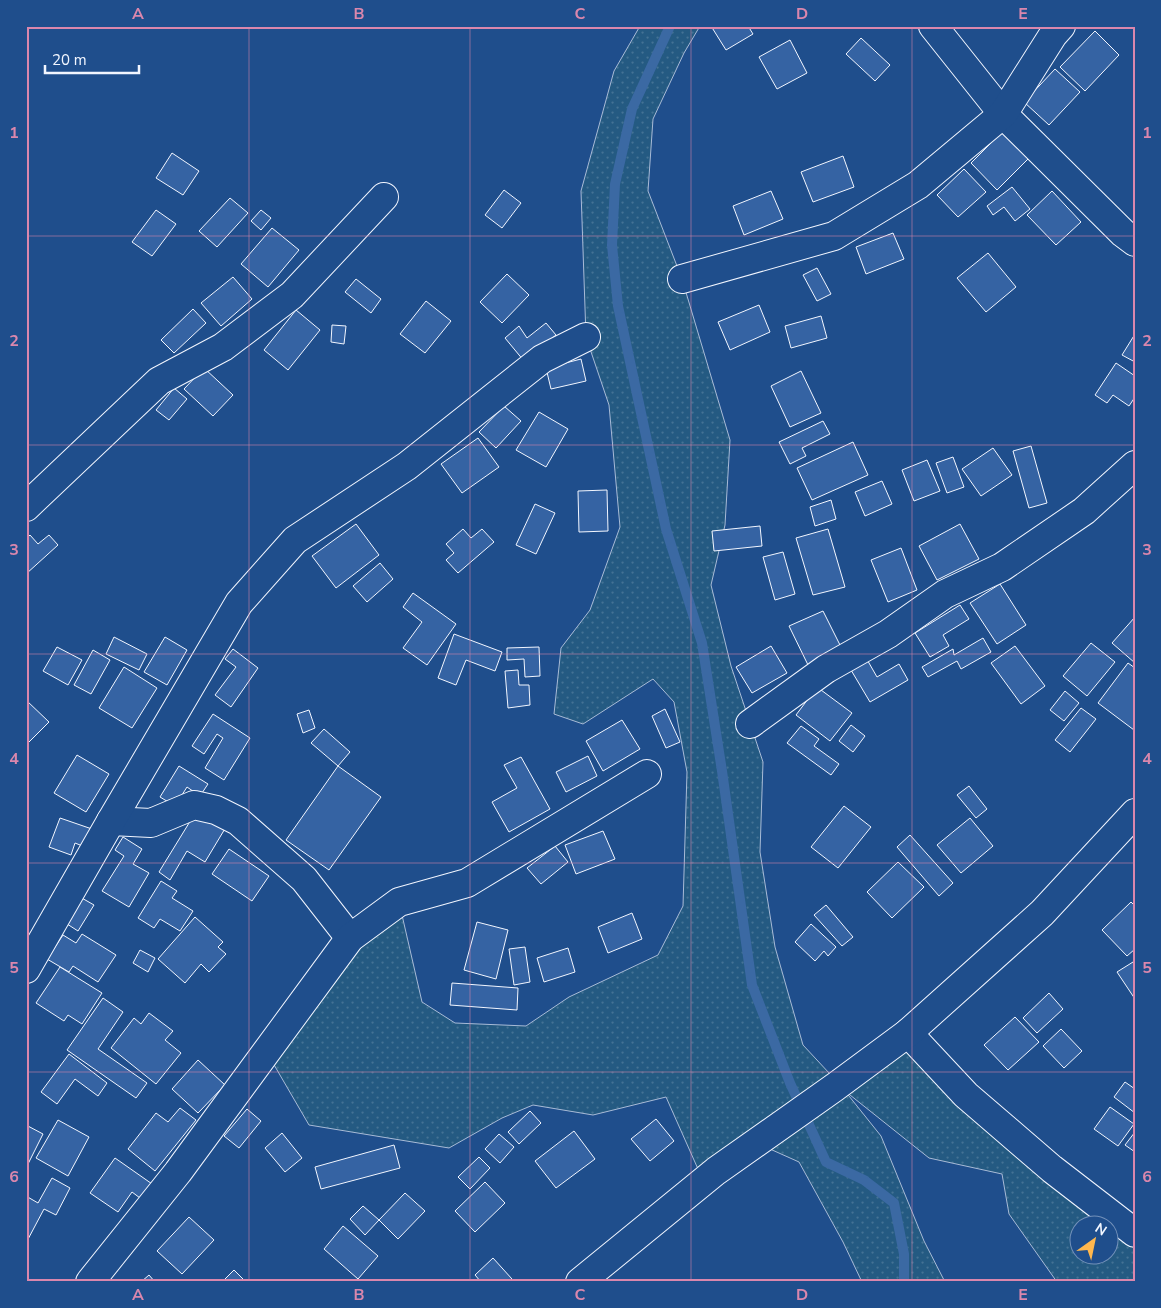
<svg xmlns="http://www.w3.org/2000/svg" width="1161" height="1308" viewBox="0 0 1161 1308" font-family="'Nunito Sans',sans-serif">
  <defs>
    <pattern id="green-dots" width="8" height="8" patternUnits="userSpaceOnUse" patternTransform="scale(1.25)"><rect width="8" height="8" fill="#245a82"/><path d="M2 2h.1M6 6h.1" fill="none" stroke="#447295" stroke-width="1.8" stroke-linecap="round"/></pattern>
  </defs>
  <rect width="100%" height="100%" fill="#1f4e8c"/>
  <!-- green -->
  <path fill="url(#green-dots)" stroke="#a8bbd7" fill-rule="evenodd" d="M640,26H700L684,53L653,119L648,191L682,279L730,440L725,525L711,585L731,666L763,762L760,852L775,947L803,1045L843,1088L909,1038L1135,1233V1282H1057L1009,1214L1002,1174L929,1158L845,1091L881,1136L924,1241L945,1282H862L843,1242L799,1162L761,1145L706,1187L666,1097L593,1115L533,1105L502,1118L449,1148L309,1125L266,1051L399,902L422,1002L455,1023L526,1026L569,997L658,955L683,906L687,772L674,702L653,679L583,724L554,714L561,648L590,610L620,527L609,405L586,337L581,191L614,71ZM1078,1226H1108V1256H1078Z"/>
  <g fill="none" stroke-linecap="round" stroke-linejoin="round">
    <!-- stream -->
    <path stroke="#3b69a3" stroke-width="10" d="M670,26L632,109L615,184L612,245L618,306L666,529L702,643L722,771L752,985L790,1083L826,1162L864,1180L894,1203L904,1254V1282"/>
  </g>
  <!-- building -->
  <g fill="#3563a3" stroke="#f2f6ff">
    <path d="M711,26H748L753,34L726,50Z"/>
    <path d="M1095,31L1119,55L1085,91L1060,67Z"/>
    <path d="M861,38L890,65L875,81L846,54Z"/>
    <path d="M790,40L807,73L777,89L759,57Z"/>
    <path d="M1055,69L1080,92L1049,125L1024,102Z"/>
    <path d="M1002,132L1028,159L997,190L971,163Z"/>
    <path d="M172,153L199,171L183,195L156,178Z"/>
    <path d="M843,156L854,187L813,202L801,172Z"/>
    <path d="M964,169L986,192L958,217L937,195Z"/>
    <path d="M1012,187L1030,209L1015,221L1004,207L993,215L987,206Z"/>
    <path d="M504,190L521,203L502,228L485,215Z"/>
    <path d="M771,191L783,219L744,235L733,206Z"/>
    <path d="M1052,191L1081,222L1056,245L1027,215Z"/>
    <path d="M230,198L248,213L217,247L199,231Z"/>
    <path d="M156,210L176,224L152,256L132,242Z"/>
    <path d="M261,210L271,218L261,230L251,221Z"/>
    <path d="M272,228L299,250L268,287L241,264Z"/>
    <path d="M893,233L904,259L866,274L856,247Z"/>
    <path d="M988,253L1016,287L986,312L957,278Z"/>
    <path d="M817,268L831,294L817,301L803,275Z"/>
    <path d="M507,274L529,295L502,323L480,302Z"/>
    <path d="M233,277L252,299L221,326L201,303Z"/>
    <path d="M356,279L381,299L371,313L345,292Z"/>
    <path d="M426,301L451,321L425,353L400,334Z"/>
    <path d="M759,305L770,332L730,350L718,322Z"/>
    <path d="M193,309L206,323L174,353L161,340Z"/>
    <path d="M296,310L320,330L288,370L264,350Z"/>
    <path d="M821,316L827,338L791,348L785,326Z"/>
    <path d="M546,323L556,335L524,361L505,338L519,326L527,338Z"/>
    <path d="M332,325L346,326L344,344L331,342Z"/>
    <path d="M1135,334V362L1122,355Z"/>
    <path d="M581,359L586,381L551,389L546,368Z"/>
    <path d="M1116,363L1135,376V397L1129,406L1113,395L1107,403L1095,395Z"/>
    <path d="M204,368L233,395L213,416L184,389Z"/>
    <path d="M801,371L821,413L790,427L771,386Z"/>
    <path d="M174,388L187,399L169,420L156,410Z"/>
    <path d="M504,406L521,421L496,448L479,432Z"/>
    <path d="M539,412L568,429L546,467L516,450Z"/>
    <path d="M823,421L830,434L802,448L806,456L790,464L779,442Z"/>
    <path d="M478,438L499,467L462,493L441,464Z"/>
    <path d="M853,442L868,475L812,500L797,468Z"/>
    <path d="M1031,446L1047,503L1029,508L1013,451Z"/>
    <path d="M993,448L1012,475L981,496L962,469Z"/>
    <path d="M953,457L964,487L947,493L936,463Z"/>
    <path d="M927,460L940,491L914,501L902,470Z"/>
    <path d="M882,481L892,504L865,516L855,492Z"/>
    <path d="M607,490L608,531L579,532L578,491Z"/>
    <path d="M831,500L836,519L815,526L810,507Z"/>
    <path d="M535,504L555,513L536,554L516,545Z"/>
    <path d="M356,524L379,555L336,588L312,556Z"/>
    <path d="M960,524L979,559L937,580L919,546Z"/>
    <path d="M760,526L762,546L714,551L712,531Z"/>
    <path d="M463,529L471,538L482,529L494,542L458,573L446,560L454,553L446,544Z"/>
    <path d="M828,529L845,587L813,595L796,538Z"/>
    <path d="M30,535L38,544L49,535L58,545L26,574V539Z"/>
    <path d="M901,548L917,590L888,602L871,560Z"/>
    <path d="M783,552L795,594L775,600L763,557Z"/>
    <path d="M380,563L393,579L367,602L353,586Z"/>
    <path d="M1000,584L1026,625L997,644L970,603Z"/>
    <path d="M413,593L456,624L427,665L403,648L422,622L403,607Z"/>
    <path d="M960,605L969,619L943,635L949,646L930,657L915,633Z"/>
    <path d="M823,611L843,651L809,667L789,626Z"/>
    <path d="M1135,617V663L1112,643Z"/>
    <path d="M454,634L502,652L495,671L466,660L456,685L438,678Z"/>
    <path d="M114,637L147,654L139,670L106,654Z"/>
    <path d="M165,637L187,650L167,685L144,672Z"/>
    <path d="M983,638L991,652L961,669L957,661L928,677L922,667L953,649L954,655Z"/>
    <path d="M1091,643L1115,662L1087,696L1063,676Z"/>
    <path d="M771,646L787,673L752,693L736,667Z"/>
    <path d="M1015,646L1045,686L1021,704L991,663Z"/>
    <path d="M57,647L82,660L68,685L43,671Z"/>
    <path d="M539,647L540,676L525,677L524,659L507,660V648Z"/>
    <path d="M233,649L258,668L231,707L215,695L236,667L225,659Z"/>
    <path d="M93,650L110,660L91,694L74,685Z"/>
    <path d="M865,656L877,677L899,664L908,680L870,702L848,665Z"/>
    <path d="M1128,663L1135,668L1134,730L1098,703Z"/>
    <path d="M124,667L157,688L132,728L99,708Z"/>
    <path d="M518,670L519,685H529L530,705L508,708L505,671Z"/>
    <path d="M817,687L852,713L830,741L796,715Z"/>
    <path d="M1065,691L1079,703L1064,721L1050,710Z"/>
    <path d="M26,700L49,722L26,745Z"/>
    <path d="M1081,708L1096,719L1070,752L1055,740Z"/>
    <path d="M665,709L680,742L666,748L652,716Z"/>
    <path d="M309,710L315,728L303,733L297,714Z"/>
    <path d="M213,714L250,738L224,780L205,768L223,738L217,734L204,754L192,746Z"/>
    <path d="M622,720L640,749L603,771L586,741Z"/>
    <path d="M851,725L865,736L853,752L839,741Z"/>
    <path d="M801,726L819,739L814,746L839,764L831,775L787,743Z"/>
    <path d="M324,729L350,752L338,766L311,743Z"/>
    <path d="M77,755L109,774L86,812L54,793Z"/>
    <path d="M588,756L597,776L566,792L556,772Z"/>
    <path d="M521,757L550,809L509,832L492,802L517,788L504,765Z"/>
    <path d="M179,766L208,784L200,796L187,787L175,806L160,797Z"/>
    <path d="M338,766L381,797L329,870L286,840Z"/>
    <path d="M969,786L987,809L976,818L957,795Z"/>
    <path d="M844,806L871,827L838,868L811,847Z"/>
    <path d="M197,810L226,827L205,862L187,851L170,880L159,872Z"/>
    <path d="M60,818L92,829L85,847L75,843L71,855L49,847Z"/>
    <path d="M970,818L993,846L961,873L937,845Z"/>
    <path d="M603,831L615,859L576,874L565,845Z"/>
    <path d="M910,835L953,883L939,896L897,847Z"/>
    <path d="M123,837L142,849L133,864L149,873L129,907L102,891L124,856L115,850Z"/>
    <path d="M555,846L568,862L541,884L527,868Z"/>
    <path d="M229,849L269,876L252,901L212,874Z"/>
    <path d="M898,862L924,887L892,918L867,892Z"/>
    <path d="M161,881L177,891L172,898L193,911L180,931L160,919L154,928L138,918Z"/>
    <path d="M80,897L94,905L78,931L64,922Z"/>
    <path d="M1131,902L1135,906V949L1127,956L1102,930Z"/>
    <path d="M826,905L853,937L842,946L814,915Z"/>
    <path d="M632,913L642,939L608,953L598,927Z"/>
    <path d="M195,917L223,942L218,947L226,954L209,972L201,964L185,983L158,959Z"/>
    <path d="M477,922L508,930L496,979L464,970Z"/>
    <path d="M811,924L836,947L828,956L824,951L815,961L795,942Z"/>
    <path d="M82,934L116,955L98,982L73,966L69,972L47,959L63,935L76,943Z"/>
    <path d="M525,947L530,982L514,985L509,949Z"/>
    <path d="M568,948L575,972L544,982L537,958Z"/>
    <path d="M140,950L155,958L148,972L133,963Z"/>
    <path d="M1133,962L1135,965V999L1117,972Z"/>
    <path d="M60,967L102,993L82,1024L68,1015L64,1021L36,1003Z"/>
    <path d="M452,983L518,988L517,1010L450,1005Z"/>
    <path d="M1049,993L1063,1009L1037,1033L1023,1018Z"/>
    <path d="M103,998L123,1012L98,1049L147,1083L136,1098L67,1050Z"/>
    <path d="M149,1013L173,1031L165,1040L181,1053L156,1084L111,1048L134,1018L141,1024Z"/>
    <path d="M1015,1017L1039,1042L1008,1070L984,1045Z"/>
    <path d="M1061,1029L1082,1051L1064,1068L1043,1046Z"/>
    <path d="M69,1054L107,1083L98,1096L75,1079L57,1104L41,1092Z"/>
    <path d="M198,1060L225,1085L198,1113L172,1089Z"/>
    <path d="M1125,1082L1135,1089V1113L1114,1097Z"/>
    <path d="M1110,1107L1134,1124L1118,1146L1094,1129Z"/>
    <path d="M180,1108L196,1120L155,1171L128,1149L156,1113L168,1122Z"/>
    <path d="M247,1109L261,1121L239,1148L224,1136Z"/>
    <path d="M530,1111L541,1123L519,1144L508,1132Z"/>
    <path d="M656,1119L674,1141L650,1161L631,1139Z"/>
    <path d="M58,1120L89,1137L68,1176L36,1158Z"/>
    <path d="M26,1125L43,1134L26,1168Z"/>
    <path d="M574,1131L595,1159L556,1188L535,1161Z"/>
    <path d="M1135,1132V1152L1125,1145Z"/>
    <path d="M282,1133L302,1158L285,1172L265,1148Z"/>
    <path d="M499,1134L514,1147L500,1163L485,1149Z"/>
    <path d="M394,1145L400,1168L321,1189L315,1167Z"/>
    <path d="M479,1157L490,1168L470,1189L458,1177Z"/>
    <path d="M115,1158L155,1186L144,1201L132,1192L118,1212L90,1193Z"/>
    <path d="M52,1178L70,1188L56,1215L44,1209L26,1243V1196L38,1203Z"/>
    <path d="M485,1182L505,1203L475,1232L455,1211Z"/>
    <path d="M405,1193L425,1211L398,1239L379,1220Z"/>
    <path d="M363,1206L379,1220L365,1235L350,1219Z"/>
    <path d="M189,1217L214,1240L182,1274L157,1251Z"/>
    <path d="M343,1226L378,1256L358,1279L324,1249Z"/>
    <path d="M493,1258L512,1279L509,1282H481L475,1275Z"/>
    <path d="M234,1270L246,1282H222Z"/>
    <path d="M149,1275L155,1282H141Z"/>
  </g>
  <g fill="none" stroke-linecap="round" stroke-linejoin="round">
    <defs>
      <g id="minor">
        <path d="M933,26L1003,114L1123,233L1135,242"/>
        <path d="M682,279L834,236L918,185L1003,114L1053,35L1061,26"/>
        <path d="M26,507L159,381L223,347L292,295L384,197"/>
        <path d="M750,724L826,669L888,634L945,594L1002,567L1084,511L1135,465"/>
        <path d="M111,821L151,823L194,805L216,810L238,821L304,879L350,938"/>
        <path d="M26,969L111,821L239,603L295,540L407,466L542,359L586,337"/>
        <path d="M908,1033L966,1095L1052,1169L1135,1233"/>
        <path d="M90,1282L178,1172L350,938L399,902L467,883L647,774"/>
      </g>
      <path id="secondary" d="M580,1282L716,1171L835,1087L908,1033L1042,913L1135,813"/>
    </defs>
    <!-- minor casing -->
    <use href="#minor" stroke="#f2f6ff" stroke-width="30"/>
    <!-- secondary casing -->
    <use href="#secondary" stroke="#f2f6ff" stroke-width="30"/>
    <!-- minor -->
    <use href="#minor" stroke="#1f4e8c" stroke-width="28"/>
    <!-- secondary -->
    <use href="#secondary" stroke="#1f4e8c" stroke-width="28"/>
  </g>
  <!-- grid -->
  <path fill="none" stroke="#da87ad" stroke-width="1" stroke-opacity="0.55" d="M249,26V1282M470,26V1282M691,26V1282M912,26V1282M26,236H1135M26,445H1135M26,654H1135M26,863H1135M26,1072H1135"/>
  <!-- border -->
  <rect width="1161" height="1308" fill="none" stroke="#1f4e8c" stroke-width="55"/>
  <!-- north arrow -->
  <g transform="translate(1094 1240) rotate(33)"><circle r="24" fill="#1f4e8c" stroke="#7391ba"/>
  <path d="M0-4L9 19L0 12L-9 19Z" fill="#ffb74d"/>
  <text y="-8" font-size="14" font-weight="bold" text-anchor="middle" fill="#f2f6ff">N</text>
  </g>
  <!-- scale -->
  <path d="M45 65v8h94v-8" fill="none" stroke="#f2f6ff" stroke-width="2.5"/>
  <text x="52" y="65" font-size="15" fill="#f2f6ff" stroke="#1f4e8c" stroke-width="4" paint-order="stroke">20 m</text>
  <rect x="28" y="28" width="1106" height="1252" fill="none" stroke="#da87ad" stroke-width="2"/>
  <g font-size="16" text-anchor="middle" font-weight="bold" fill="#da87ad">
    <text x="138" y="19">A</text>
    <text x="359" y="19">B</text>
    <text x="580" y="19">C</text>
    <text x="802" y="19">D</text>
    <text x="1023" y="19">E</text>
    <text x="14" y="138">1</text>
    <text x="1147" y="138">1</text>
    <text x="14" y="346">2</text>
    <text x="1147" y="346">2</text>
    <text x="14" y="555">3</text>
    <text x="1147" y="555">3</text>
    <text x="14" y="764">4</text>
    <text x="1147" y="764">4</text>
    <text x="14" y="973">5</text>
    <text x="1147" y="973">5</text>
    <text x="14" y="1182">6</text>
    <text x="1147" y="1182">6</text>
    <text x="138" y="1300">A</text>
    <text x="359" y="1300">B</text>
    <text x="580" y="1300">C</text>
    <text x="802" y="1300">D</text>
    <text x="1023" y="1300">E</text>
  </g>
</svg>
